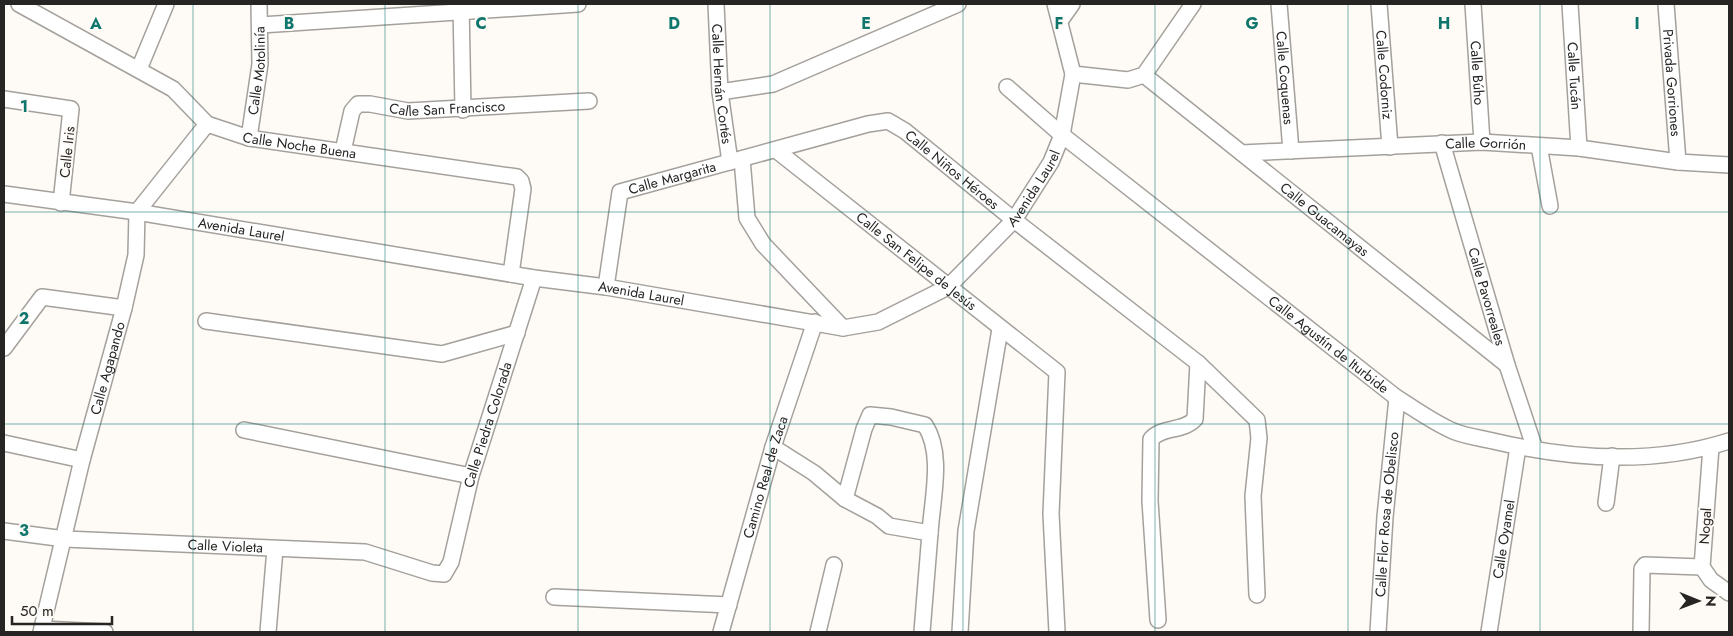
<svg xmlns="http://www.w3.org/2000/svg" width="1733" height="636" viewBox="0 0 1733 636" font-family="Jost,sans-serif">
  <rect width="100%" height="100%" fill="#fefaf6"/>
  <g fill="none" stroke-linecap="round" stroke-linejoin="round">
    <defs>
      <g id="minor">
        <path id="s1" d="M19,4L173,89L207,124L249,138L517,177L521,181L523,189L511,274"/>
        <path d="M461,4L463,110"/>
        <path id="s2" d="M716,4L720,92L730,162"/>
        <path id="s3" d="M1279,4L1291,151"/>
        <path id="s4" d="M1379,4L1390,147"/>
        <path id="s5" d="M1473,4L1482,142"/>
        <path id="s6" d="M1570,4L1579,148"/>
        <path id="s7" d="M1666,4L1678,162"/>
        <path d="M1060,21L1072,4"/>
        <path d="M261,25L578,4"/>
        <path d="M139,69L166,4"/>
        <path d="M1073,74L1128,80L1144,75L1193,4"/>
        <path id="s8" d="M1144,75L1507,365"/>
        <path id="s9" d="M1007,87L1062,135L1397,398C1415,409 1434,423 1453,431C1465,436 1480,438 1493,441C1569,459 1654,465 1729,441"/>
        <path d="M720,92L773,84L958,4"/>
        <path d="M4,99L71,109L61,203"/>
        <path id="s10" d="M249,138L260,64L259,4"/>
        <path id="s11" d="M1442,143L1507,365L1535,449"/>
        <path d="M1539,146L1550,206"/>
        <path id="s12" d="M776,150L1057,372L1051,514L1057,632"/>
        <path id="s13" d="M343,151L352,111L358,104H370L408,111L589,101"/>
        <path id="s14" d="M1242,153L1482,142L1579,148L1678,162L1729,165"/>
        <path d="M742,159L747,218L763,244L843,328"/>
        <path id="s15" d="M4,194L137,212L534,278L606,287L843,328L878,322L948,287L1014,220L1051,162L1062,135L1073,74L1055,4"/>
        <path id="s16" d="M606,287L620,192L868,124L888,121L905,131L1014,220L1198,363L1257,420L1259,438L1253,496L1257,595"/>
        <path d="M206,321L442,354L517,333"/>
        <path d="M4,348L42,297L124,308"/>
        <path d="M244,430L471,476"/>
        <path d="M4,443L82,460"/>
        <path d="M773,447L814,473L845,499L877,516L889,526L930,533L922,632"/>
        <path d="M1711,447L1702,567L1711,580L1729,593"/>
        <path d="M845,499L864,429L870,415L891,417L925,425C944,454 932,499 930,533"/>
        <path d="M1606,503L1612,456"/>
        <path id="s17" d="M4,531L65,539L365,552L432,573L444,574L451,562L471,476L534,278"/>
        <path d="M554,597L729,605"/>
        <path d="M1158,620L1150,501L1151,439C1163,426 1183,432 1195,419L1198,363"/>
        <path d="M42,629L105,632"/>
        <path id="s18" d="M41,632L82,460L124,308L136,255L137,212L207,124"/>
        <path d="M268,632L275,549"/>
        <path id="s19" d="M721,632L773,447L815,322"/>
        <path d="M818,632L834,565"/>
        <path d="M960,632L966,531L1000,329"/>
        <path id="s20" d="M1378,632L1385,517L1397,398"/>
        <path id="s21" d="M1489,632L1518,447"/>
        <path d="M1641,632L1642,569L1645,565L1702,567"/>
      </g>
    </defs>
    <!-- minor casing -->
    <use href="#minor" stroke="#a4a19c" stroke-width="18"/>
    <!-- minor -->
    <use href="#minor" stroke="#fff" stroke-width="15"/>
  </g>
  <!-- grid -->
  <path fill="none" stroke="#0f766e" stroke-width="1" stroke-opacity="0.55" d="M193,4V632M385,4V632M578,4V632M770,4V632M963,4V632M1155,4V632M1348,4V632M1540,4V632M4,212H1729M4,424H1729"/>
  <g text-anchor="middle" stroke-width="4" stroke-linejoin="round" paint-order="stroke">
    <!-- street labels -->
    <g font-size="14" fill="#262523" stroke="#fefaf6">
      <text dy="5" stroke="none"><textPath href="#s10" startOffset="68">Calle Motolinía</textPath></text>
      <text dy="5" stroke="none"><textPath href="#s5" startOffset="69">Calle Búho</textPath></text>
      <text dy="5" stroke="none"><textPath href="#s4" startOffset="71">Calle Codorniz</textPath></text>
      <text dy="5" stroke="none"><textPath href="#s6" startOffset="72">Calle Tucán</textPath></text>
      <text dy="5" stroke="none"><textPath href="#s3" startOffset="74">Calle Coquenas</textPath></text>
      <text dy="5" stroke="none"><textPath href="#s2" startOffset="80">Calle Hernán Cortés</textPath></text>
      <text dy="5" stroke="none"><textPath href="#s7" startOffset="79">Privada Gorriones</textPath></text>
      <text dy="5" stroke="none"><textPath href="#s13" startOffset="140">Calle San Francisco</textPath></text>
      <text dy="5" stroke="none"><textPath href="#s1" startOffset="320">Calle Noche Buena</textPath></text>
      <text dy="5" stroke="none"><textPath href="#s14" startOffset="244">Calle Gorrión</textPath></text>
      <text transform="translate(67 152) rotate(-84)" y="5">Calle Iris</text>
      <text dy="5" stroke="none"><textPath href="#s16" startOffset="454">Calle Niños Héroes</textPath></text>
      <text dy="5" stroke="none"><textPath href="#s16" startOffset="150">Calle Margarita</textPath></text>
      <text dy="5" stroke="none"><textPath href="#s15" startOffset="1095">Avenida Laurel</textPath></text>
      <text dy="5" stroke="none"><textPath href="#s8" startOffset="231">Calle Guacamayas</textPath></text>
      <text dy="5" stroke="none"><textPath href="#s15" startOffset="240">Avenida Laurel</textPath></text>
      <text dy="5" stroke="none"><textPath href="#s12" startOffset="179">Calle San Felipe de Jesús</textPath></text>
      <text dy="5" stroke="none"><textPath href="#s15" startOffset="645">Avenida Laurel</textPath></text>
      <text dy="5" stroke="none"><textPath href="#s11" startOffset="160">Calle Pavorreales</textPath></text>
      <text dy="5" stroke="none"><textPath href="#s9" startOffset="412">Calle Agustín de Iturbide</textPath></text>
      <text dy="5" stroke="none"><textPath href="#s18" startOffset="272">Calle Agapando</textPath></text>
      <text dy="5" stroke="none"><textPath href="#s17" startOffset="600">Calle Piedra Colorada</textPath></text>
      <text dy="5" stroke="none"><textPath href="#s19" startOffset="161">Camino Real de Zaca</textPath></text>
      <text dy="5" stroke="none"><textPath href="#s20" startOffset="118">Calle Flor Rosa de Obelisco</textPath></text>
      <text transform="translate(1705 526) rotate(-86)" y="5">Nogal</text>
      <text dy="5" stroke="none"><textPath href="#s21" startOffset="94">Calle Oyamel</textPath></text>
      <text dy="5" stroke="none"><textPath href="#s17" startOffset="222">Calle Violeta</textPath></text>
    </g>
  </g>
  <g font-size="16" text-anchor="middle" font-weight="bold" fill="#0f766e" stroke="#fefaf6" stroke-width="4" stroke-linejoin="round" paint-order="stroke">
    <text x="96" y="29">A</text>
    <text x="289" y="29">B</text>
    <text x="481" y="29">C</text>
    <text x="674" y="29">D</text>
    <text x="866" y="29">E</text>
    <text x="1059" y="29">F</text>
    <text x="1252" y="29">G</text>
    <text x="1444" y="29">H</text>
    <text x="1637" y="29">I</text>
    <text x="24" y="112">1</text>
    <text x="24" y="324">2</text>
    <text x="24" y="536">3</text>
  </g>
  <!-- border -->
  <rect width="1733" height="636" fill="none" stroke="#262523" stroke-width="10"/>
  <!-- north arrow -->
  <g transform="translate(1698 601) rotate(91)" stroke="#fefaf6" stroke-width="4" paint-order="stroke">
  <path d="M0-4L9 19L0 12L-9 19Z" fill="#262523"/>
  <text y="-8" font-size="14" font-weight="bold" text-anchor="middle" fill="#262523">N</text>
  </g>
  <!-- scale -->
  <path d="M12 616v8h100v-8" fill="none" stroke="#262523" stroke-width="2.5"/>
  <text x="20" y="616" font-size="15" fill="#262523" stroke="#fefaf6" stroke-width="4" paint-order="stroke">50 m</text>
</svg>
